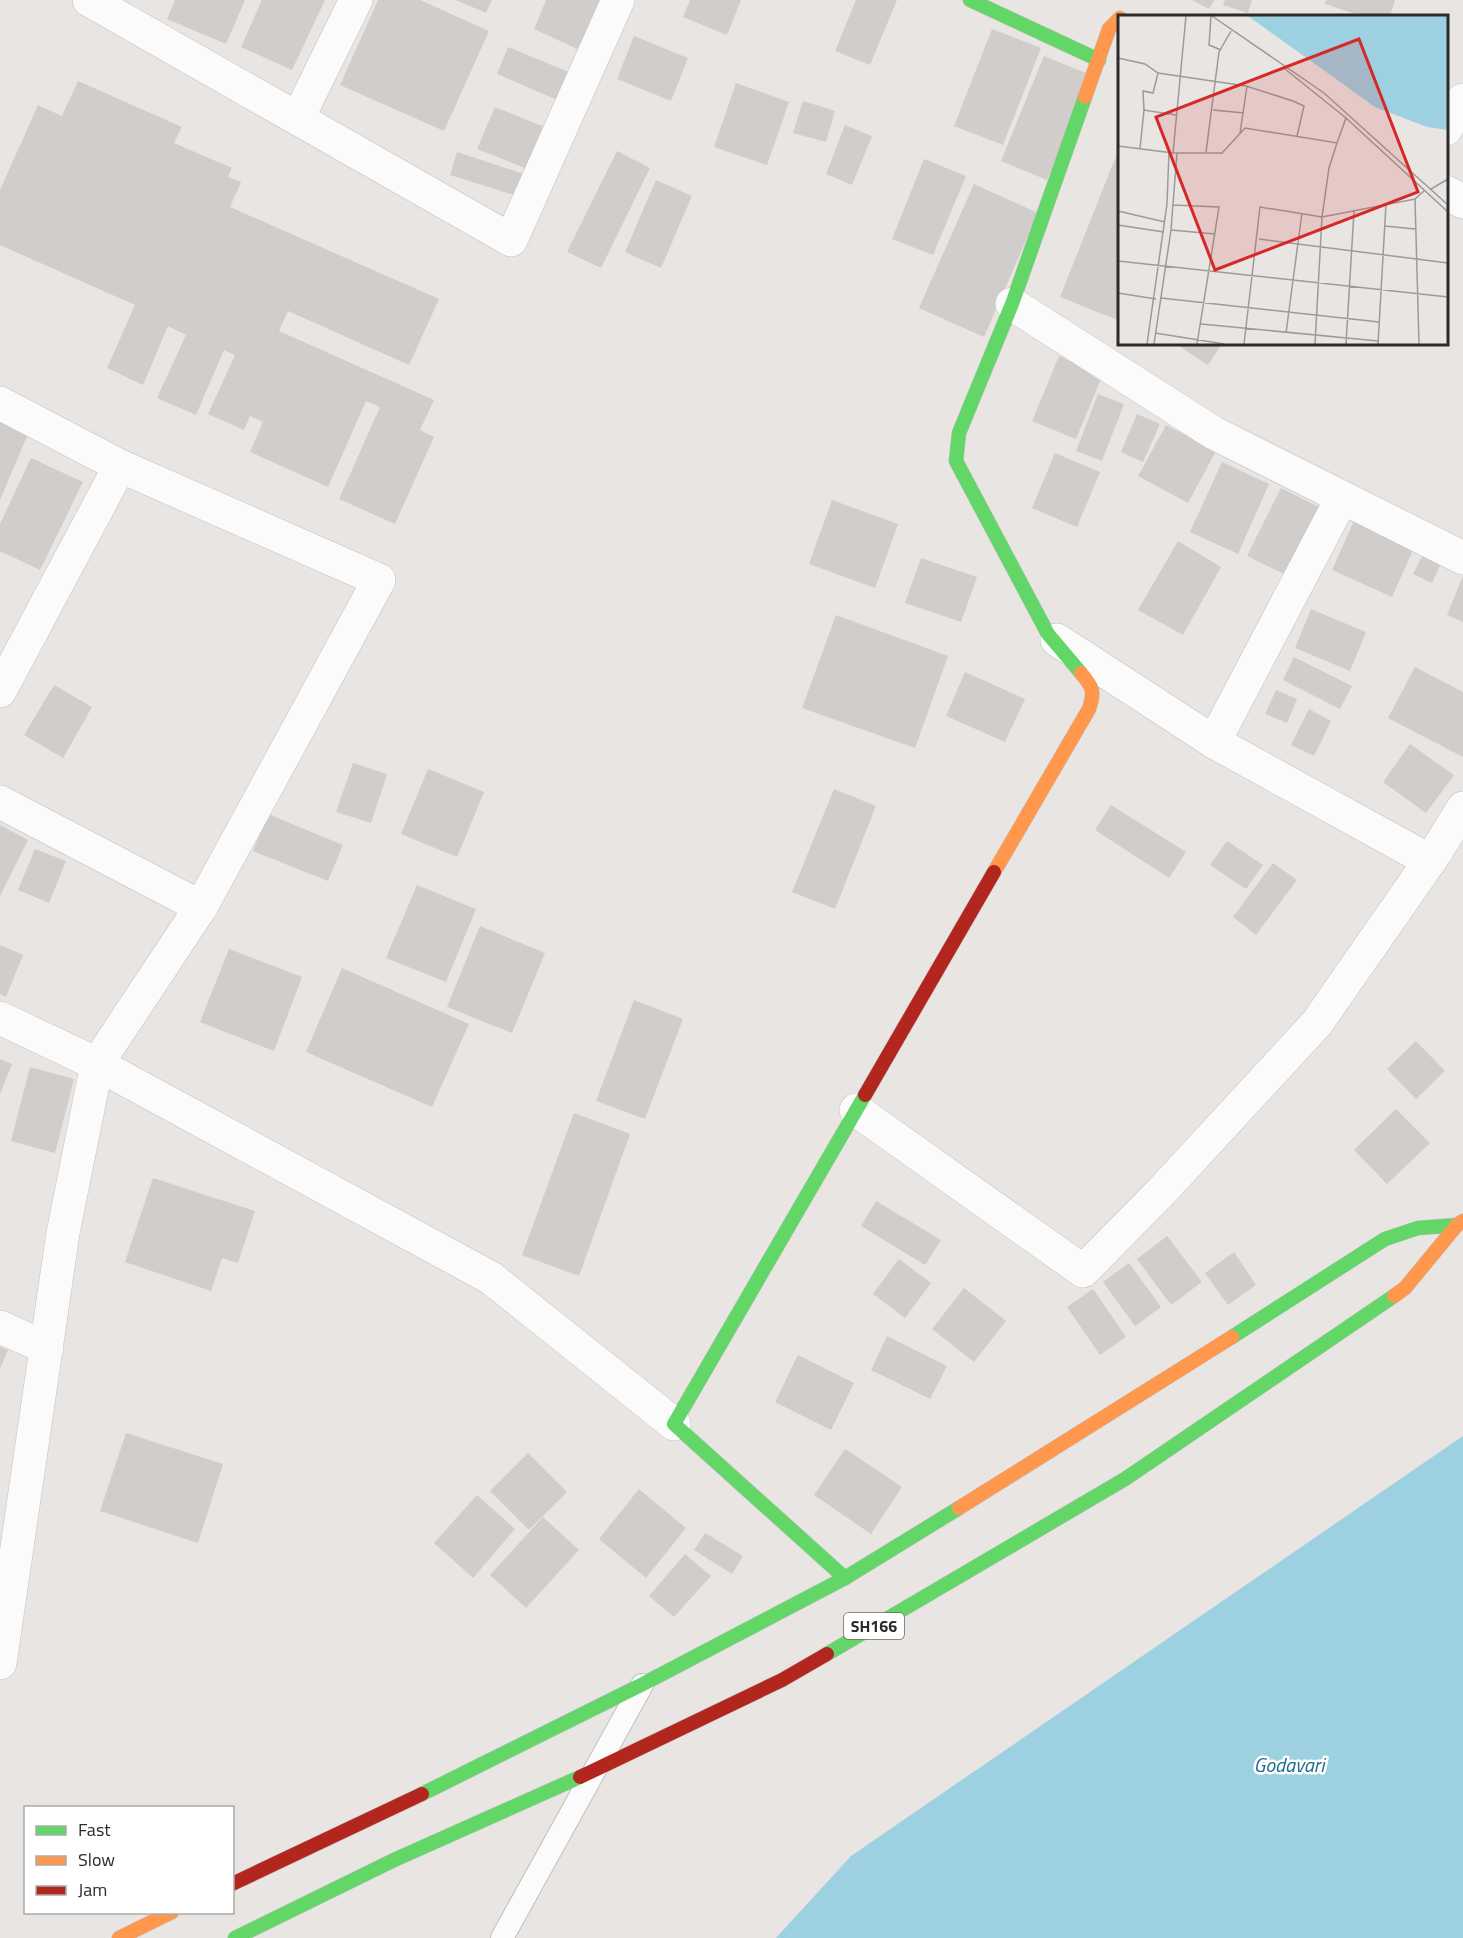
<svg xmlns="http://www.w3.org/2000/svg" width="1463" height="1938" viewBox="0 0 1463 1938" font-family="'Titillium Web',sans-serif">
  <rect width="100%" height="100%" fill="#e8e5e2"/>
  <!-- water -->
  <path fill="#9dd1e2" d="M1463,1436V1938H776L851,1856Z"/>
  <!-- building -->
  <g fill="#d0cdcb">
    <path d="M175,0H245L226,44L167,19Z"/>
    <path d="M262,0H325L292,70L241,47Z"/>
    <path d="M378,0H420L489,31L444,131L340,85Z"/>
    <path d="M456,0H492L486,13Z"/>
    <path d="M546,0H614L588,54L534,29Z"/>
    <path d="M690,0H741L727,35L683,17Z"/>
    <path d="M856,0H897L870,65L835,51Z"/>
    <path d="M1192,0H1214L1209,9Z"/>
    <path d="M1225,0H1252L1248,13L1223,5Z"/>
    <path d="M1326,0H1395L1390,16H1362L1325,4Z"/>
    <path d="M992,29L1041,48L1003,145L954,126Z"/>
    <path d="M634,36L688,58L671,101L617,79Z"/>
    <path d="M508,47L571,73L560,101L497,74Z"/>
    <path d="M1044,56L1091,75L1047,180L1001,161Z"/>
    <path d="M78,81L182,127L174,143L232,168L228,177L241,182L230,207L439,299L409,365L288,311L279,331L434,400L420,430L434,437L395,524L339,499L380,407L366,401L328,487L250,452L263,422L250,416L244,430L208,414L235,355L224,350L196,415L157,398L186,335L168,326L143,385L107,368L135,305L0,245V190L38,105L62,116Z"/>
    <path d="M736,83L789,102L767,165L714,147Z"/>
    <path d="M803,101L835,111L826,142L793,133Z"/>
    <path d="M495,107L547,128L530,170L477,149Z"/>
    <path d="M845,125L872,136L852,185L826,174Z"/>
    <path d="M1120,146V321L1060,297Z"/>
    <path d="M617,151L650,168L601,268L567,252Z"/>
    <path d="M457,152L527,175L520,197L450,175Z"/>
    <path d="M924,159L966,176L933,255L892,239Z"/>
    <path d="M656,180L692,196L661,268L625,252Z"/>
    <path d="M974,184L1038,213L984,337L919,308Z"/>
    <path d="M1176,344H1222L1208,365Z"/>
    <path d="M1059,356L1103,374L1076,439L1032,421Z"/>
    <path d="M1098,394L1124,404L1102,461L1076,451Z"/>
    <path d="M1137,414L1160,424L1143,462L1121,452Z"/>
    <path d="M0,422L28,434L0,500Z"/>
    <path d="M1166,425L1216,451L1188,503L1138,476Z"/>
    <path d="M1055,453L1100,472L1077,527L1032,508Z"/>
    <path d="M31,458L83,482L40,570L0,551V524Z"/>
    <path d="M1222,462L1269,484L1238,554L1190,532Z"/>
    <path d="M1281,488L1323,509L1290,577L1247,556Z"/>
    <path d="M832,500L898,524L875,588L809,564Z"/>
    <path d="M1354,521L1414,548L1392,597L1332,570Z"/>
    <path d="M1178,541L1221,567L1183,635L1138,610Z"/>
    <path d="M1424,553L1442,561L1432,583L1413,574Z"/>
    <path d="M921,558L977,577L961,622L905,603Z"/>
    <path d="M1463,576V622L1447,615Z"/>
    <path d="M1311,609L1366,632L1350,671L1295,648Z"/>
    <path d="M836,615L948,656L915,748L802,708Z"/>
    <path d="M1294,657L1352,686L1340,709L1283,680Z"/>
    <path d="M1415,667L1463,692V757L1388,718Z"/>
    <path d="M965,672L1025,699L1005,742L946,716Z"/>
    <path d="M54,685L92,707L63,758L24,735Z"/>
    <path d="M1276,690L1297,699L1287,723L1265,714Z"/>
    <path d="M1309,709L1331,721L1314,756L1291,745Z"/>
    <path d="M1410,744L1454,775L1426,813L1383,782Z"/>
    <path d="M353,763L387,774L371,823L336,812Z"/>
    <path d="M428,769L484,792L457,857L401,834Z"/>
    <path d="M834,789L876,806L835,909L792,892Z"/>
    <path d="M1111,805L1186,852L1169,878L1095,830Z"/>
    <path d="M268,814L343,845L328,881L253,851Z"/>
    <path d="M0,825L28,840L0,896Z"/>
    <path d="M1227,841L1263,865L1246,889L1210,865Z"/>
    <path d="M35,849L66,861L49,903L18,890Z"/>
    <path d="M1273,863L1297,880L1256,935L1233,917Z"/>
    <path d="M417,885L476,909L446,982L386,958Z"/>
    <path d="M480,926L545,953L512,1033L447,1007Z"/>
    <path d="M0,945L23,955L6,997L0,994Z"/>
    <path d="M229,949L302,977L274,1051L200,1022Z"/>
    <path d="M342,968L469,1024L432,1107L306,1052Z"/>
    <path d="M634,1000L683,1019L645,1119L596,1101Z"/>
    <path d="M1416,1041L1445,1071L1416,1099L1387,1069Z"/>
    <path d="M0,1059L12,1064L0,1094Z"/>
    <path d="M30,1067L74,1079L55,1153L11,1141Z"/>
    <path d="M1396,1109L1430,1143L1387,1184L1354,1150Z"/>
    <path d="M574,1113L630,1134L579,1276L522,1255Z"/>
    <path d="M153,1178L255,1211L238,1263L222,1258L211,1291L125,1262Z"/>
    <path d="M876,1201L941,1240L925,1265L861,1226Z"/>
    <path d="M1167,1236L1202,1282L1171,1305L1137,1259Z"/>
    <path d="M1234,1252L1256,1285L1228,1305L1205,1273Z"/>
    <path d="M899,1259L931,1283L905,1318L873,1294Z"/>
    <path d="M1129,1263L1161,1307L1135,1326L1103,1282Z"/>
    <path d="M964,1288L1006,1321L974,1362L932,1329Z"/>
    <path d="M1093,1289L1126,1337L1100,1355L1067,1307Z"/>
    <path d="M887,1336L947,1366L930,1399L871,1370Z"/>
    <path d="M0,1347L8,1350L0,1369Z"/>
    <path d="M798,1355L854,1383L831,1430L775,1402Z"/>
    <path d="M126,1433L223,1464L198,1543L100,1511Z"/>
    <path d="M845,1449L902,1487L871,1534L814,1495Z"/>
    <path d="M528,1453L567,1492L529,1530L490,1491Z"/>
    <path d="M639,1489L686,1528L646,1578L599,1539Z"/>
    <path d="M477,1495L515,1529L473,1578L434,1543Z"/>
    <path d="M543,1517L579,1550L526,1608L490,1575Z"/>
    <path d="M705,1533L743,1556L732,1574L694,1550Z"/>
    <path d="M685,1554L711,1576L674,1617L649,1596Z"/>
  </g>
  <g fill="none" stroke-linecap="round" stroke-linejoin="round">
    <defs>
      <path id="lane" d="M502,1938L642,1685"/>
      <g id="street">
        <path d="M89,0L511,240L618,0"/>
        <path d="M298,118L356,0"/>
        <path d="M1446,129L1463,100"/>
        <path d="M1446,192L1463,202"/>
        <path d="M1012,304L1214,433L1463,558"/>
        <path d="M0,403L120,466L379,580L201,907L97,1064L63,1233L0,1663"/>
        <path d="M1057,640L1214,742L1430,861"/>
        <path d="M0,691L120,466"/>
        <path d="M1214,742L1342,498"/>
        <path d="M0,802L201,907"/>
        <path d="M0,1018L97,1064L491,1278L674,1424"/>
        <path d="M856,1110L1083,1271L1162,1191L1317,1023L1436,852L1463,808"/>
        <path d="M0,1327L47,1348"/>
      </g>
      <g id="fast">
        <path d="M970,0L1099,60"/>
        <path d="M1081,673L1048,634L956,461L959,433L1012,304L1085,97"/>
        <path d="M1232,1337L1385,1239L1418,1228L1457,1225"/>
        <path d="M845,1578L674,1424L865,1095"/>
        <path d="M827,1654L1125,1479L1394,1296"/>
        <path d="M422,1794L643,1684L845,1578L959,1508"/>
        <path d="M235,1938L394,1860L580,1777"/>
      </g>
      <g id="slow">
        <path d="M1085,97L1109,29L1120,18"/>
        <path d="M994,872L1089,709C1095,691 1093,687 1081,673"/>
        <path d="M1394,1296L1405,1288L1457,1225L1463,1221"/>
        <path d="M959,1508L1232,1337"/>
        <path d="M119,1938L172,1912"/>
      </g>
      <g id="jam">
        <path d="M865,1095L994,872"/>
        <path d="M580,1777L782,1680L827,1654"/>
        <path d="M232,1884L422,1794"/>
      </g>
    </defs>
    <!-- lane casing -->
    <use href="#lane" stroke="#c1c0c0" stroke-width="24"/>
    <!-- street casing -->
    <use href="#street" stroke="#c1c0c0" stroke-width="34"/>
    <!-- fast casing -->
    <use href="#fast" stroke="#c1c0c0" stroke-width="15"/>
    <!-- slow casing -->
    <use href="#slow" stroke="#c1c0c0" stroke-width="15"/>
    <!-- jam casing -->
    <use href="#jam" stroke="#c1c0c0" stroke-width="15"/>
    <!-- lane -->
    <use href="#lane" stroke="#fcfbfb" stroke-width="22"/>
    <!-- street -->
    <use href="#street" stroke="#fcfbfb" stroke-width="33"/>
    <!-- fast -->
    <use href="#fast" stroke="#63d668" stroke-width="14"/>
    <!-- slow -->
    <use href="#slow" stroke="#ff974d" stroke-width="14"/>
    <!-- jam -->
    <use href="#jam" stroke="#b3261e" stroke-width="14"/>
  </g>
  <g text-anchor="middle" stroke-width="5" stroke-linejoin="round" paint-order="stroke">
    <!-- shield labels -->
    <rect fill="#fff" stroke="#6b6b6b" stroke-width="1.5" x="844" y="1613" width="60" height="26" rx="4.5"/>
    <g font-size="16" font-weight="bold" fill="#2b2b2b">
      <text x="874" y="1632">SH166</text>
    </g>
    <!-- water labels -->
    <g font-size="20" font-style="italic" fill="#1b698f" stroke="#fff">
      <text x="1289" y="1772">Godavari</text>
    </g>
  </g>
  <!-- overview -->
  <g transform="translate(1118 15)">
    <rect width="330" height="330" fill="#e8e5e2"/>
    <path d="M130,1H330V115L309,112L257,92Z" fill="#9dd1e2"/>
    <path fill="none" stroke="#9c9b99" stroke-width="1.5" d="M93,1L91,30L103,35M94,1L206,78L330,190M0,43L27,49L40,58L128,71L175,86L186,91L179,121M167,54L228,103L330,197M26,95L25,76L35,78L40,58M95,95L126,98M122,118L129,71M0,131L55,138H104L127,113L219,128L228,103M22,133L26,95L58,100M88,137L101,37L113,16M55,138L68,1M313,174L330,164M297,184L301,329M55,190L101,192L79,329M0,196L47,207M0,210L46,217M267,211L297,214M53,215L97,219M141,224L330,248M0,246L330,282M0,278L38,284M43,283L261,307M83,309L260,326M37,318L106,329M168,318L184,198M29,329L49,189L51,136M36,329L53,215L59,138M126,329L142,192L204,202L297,184L306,176M197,329L204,202L211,153L219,128M228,329L236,196M260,329L268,189"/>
    <path fill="#d62828" fill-opacity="0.15" stroke="#d62828" stroke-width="3" d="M241,24L300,177L97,255L38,102Z"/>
    <rect width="330" height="330" fill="none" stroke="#2b2b2b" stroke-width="3"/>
  </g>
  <!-- legend -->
  <rect x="24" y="1806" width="210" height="108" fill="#ffffff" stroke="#aaaaaa" stroke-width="1.5"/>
  <rect x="36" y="1826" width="30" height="9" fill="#63d668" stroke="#aaaaaa" stroke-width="1.5"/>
  <text x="78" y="1836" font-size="18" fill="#2b2b2b">Fast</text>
  <rect x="36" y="1856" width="30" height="9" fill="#ff974d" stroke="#aaaaaa" stroke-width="1.5"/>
  <text x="78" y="1866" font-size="18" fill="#2b2b2b">Slow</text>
  <rect x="36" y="1886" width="30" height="9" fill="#b3261e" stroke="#aaaaaa" stroke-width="1.5"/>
  <text x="78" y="1896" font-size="18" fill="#2b2b2b">Jam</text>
</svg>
